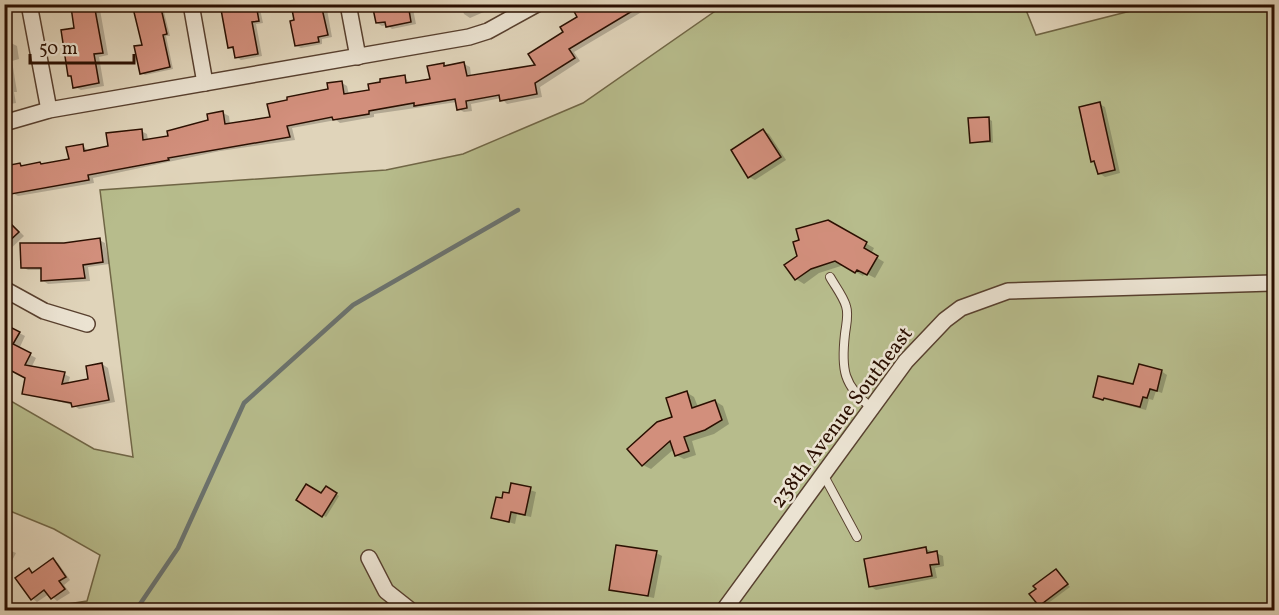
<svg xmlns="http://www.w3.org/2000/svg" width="1279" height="615" viewBox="0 0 1279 615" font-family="Vollkorn,serif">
  <rect width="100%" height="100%" fill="#e0d4ba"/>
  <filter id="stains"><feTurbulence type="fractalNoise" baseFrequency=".00333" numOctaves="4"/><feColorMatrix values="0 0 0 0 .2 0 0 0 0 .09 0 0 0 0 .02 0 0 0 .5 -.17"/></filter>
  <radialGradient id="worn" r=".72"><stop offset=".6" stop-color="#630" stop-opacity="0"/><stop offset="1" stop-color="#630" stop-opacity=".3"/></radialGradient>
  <!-- green -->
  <path fill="#b7bc8c" stroke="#706646" stroke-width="1.5" d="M724,5H1024L1036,35L1154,5H1274V610H29L87,601L100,555L54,529L5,509L4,397L94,449L133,457L100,190L386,170L463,154L583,103Z"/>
  <!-- shadow -->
  <g fill="#0003">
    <path d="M72,4H99L108,55L99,57L104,86L81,90L75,87L73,77L70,75L76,29Z"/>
    <path d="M133,4H162L170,36H166L173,69L145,75L141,73L144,46Z"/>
    <path d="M220,4H259L263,23L256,24L262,56L241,60L236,57L234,50L229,47Z"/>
    <path d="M292,4H326L332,37L322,39V44L301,48L296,46Z"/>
    <path d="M375,4H412L416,24L392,29L387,25L382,26L377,23Z"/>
    <path d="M460,4H491L493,8L470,18L464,14Z"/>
    <path d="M642,5L645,10L574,52L580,61L540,87L542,97L507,104L501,98L471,104L472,111L464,112L458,109L457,102L374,114V117L340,123L336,120L292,128L295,140L220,151L93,178L94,183L18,196L12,193L20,164L24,167L43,165L70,160L82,145L88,151L110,147L141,131L147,134L148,140L170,137L182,130L181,127L210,121L223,113L229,116L230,125L271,118L342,83L347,86L349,95L371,91L404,77L411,84L431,80L443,64L448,67L464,64L470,67L471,76L537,66Z"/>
    <path d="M11,43L17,46L19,59L12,61L17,92H14L16,103L4,105V44Z"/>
    <path d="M1099,104L1105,107L1120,173L1105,177L1099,173L1097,163L1092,161Z"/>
    <path d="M989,119L992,121L993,143L971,142Z"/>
    <path d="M763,131L769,134L786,160L755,180L749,177Z"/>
    <path d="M4,216L24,236L6,253L4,252Z"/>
    <path d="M828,222L874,248L871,254L884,262L875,278L865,273L863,276L844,265L819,273L804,284L796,279L799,256Z"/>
    <path d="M99,240L105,243L109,264L88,267L90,281L48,284L42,280V270H28L22,267L64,245Z"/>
    <path d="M6,326L25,336L19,349L36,358L31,368L64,374L70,377L68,384L90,380L102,364L108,368L115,402L79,409L73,405L24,393L27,377L4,366Z"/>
    <path d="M1161,371L1167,375L1162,393L1156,391L1153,400L1149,399L1146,410L1095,397L1134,386Z"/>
    <path d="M686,392L694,397L698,407L715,401L723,406L729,424L714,434L692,441L696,455L684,459L676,455L674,449L651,469L643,465L674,418Z"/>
    <path d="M512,484L536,492L531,517L517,514L515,524L493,517L510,495Z"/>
    <path d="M326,488L339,496L326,517L298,500L322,495Z"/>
    <path d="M4,548L16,553L4,576Z"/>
    <path d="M926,549L943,556L944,566L935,568L937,578L876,590L870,586Z"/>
    <path d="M656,553L662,556L654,598L610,589Z"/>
    <path d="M53,560L58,563L70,580L64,585L70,593L57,601L49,594L37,602L32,598L29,570L34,573Z"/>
    <path d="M1056,571L1070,587L1043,607L1040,605Z"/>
    <path d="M1274,597V608L1271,598Z"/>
  </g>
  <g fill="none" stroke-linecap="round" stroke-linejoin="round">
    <!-- stream -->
    <path stroke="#6b736f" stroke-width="4.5" d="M136,610L178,548L244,403L353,305L518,210"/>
  </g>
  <!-- building -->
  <g fill="#d28f7c" stroke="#2a0f01" stroke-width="1.5">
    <path d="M94,4L103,53L94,54L99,83L73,88L71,76H68L61,30L74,28L71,7Z"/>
    <path d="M132,4H160L167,34L163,35L170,67L140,74L134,46L142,45Z"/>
    <path d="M220,4H256L259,21L252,22L258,54L235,58L233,47L228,48Z"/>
    <path d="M291,4H321L328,35L318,37L319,42L295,46L290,21L294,20Z"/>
    <path d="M372,4H408L411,22L386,27L385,22L376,23Z"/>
    <path d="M570,4H644L569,49L575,58L535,83L537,94L500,101L499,95L466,101L467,108L457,110L455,99L414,106V103L369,111V114L333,120L332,117L287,126L290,137L168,158L169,160L88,175L89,180L11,194L5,166L20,163L21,166L40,162L41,164L69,159L66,147L83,144L84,151L108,146L106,133L142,129L143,140L168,136L167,131L208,120L207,114L223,111L225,124L270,117L267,104L287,100V97L328,89L327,83L342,81L344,94L369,90L368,84L380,82V79L405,75L406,83L430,79L427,66L444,63V66L464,62L467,76L535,65L528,54L563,32L560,27L577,17Z"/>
    <path d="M1100,102L1115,170L1098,174L1094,161L1091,162L1079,107Z"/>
    <path d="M989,117L990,141L970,143L968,118Z"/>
    <path d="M763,129L781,157L748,178L731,150Z"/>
    <path d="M4,217L19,232L4,246Z"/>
    <path d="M828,220L867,242L864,248L878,256L867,275L857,270L855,273L835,261L811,269L795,280L784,265L797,256L793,242L799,240L796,229Z"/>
    <path d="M100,238L103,262L83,265L85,278L41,281V268H21L20,243H64Z"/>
    <path d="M4,324L20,332L13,344L31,353L25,365L65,372L62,384L88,379L86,366L102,363L109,400L72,407L71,403L22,394L25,378L4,367Z"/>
    <path d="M1139,364L1162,370L1157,391L1150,389L1147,398L1143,397L1140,407L1104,398L1103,400L1093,397L1098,376L1133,384Z"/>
    <path d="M687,391L692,408L715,400L722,420L705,430L684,437L689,451L675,456L670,441L642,466L627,449L657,422L672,417L666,398Z"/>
    <path d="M511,483L531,487L525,515L511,512L509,522L491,518L496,497L502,498L503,492L509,493Z"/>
    <path d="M306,484L321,493L326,486L337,493L322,517L296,500Z"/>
    <path d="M616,545L657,551L648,596L609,590Z"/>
    <path d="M926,547L927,553L937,551L939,564L930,565L932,576L869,587L864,559Z"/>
    <path d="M53,558L66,577L59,581L65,589L51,599L44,590L31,600L15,578L29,568L32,573Z"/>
    <path d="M1056,569L1068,584L1039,606L1029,594L1036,589L1033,586Z"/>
  </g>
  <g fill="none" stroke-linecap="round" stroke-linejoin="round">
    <defs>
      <g id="service">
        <path d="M830,277C835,286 843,296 846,306C849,315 846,325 845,334C841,369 843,386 872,408"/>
        <path d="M823,474L857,537"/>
      </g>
      <g id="minor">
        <path d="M29,4L49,110"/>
        <path d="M191,4L205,83"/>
        <path d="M348,4L358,57"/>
        <path d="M4,123L49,110L469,37L488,31L537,4"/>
        <path d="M4,289L44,311L87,324"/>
        <path d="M369,558L386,591L410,610"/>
        <path d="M724,610L906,361L945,320L961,308L1008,291L1274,283"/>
      </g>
    </defs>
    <!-- service casing -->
    <use href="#service" stroke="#58402f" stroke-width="10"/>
    <!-- minor casing -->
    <use href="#minor" stroke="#58402f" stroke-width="18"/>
    <!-- service -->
    <use href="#service" stroke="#ebe3d2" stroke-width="8"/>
    <!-- minor -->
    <use href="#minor" stroke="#ebe3d2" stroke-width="15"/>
  </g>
  <g text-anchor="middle" stroke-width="5" stroke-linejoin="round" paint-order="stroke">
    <!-- street labels -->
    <g font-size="21" fill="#2a0f01" stroke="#ebe3d2">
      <text transform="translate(841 417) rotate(-53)" y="7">238th Avenue Southeast</text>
    </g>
  </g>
  <!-- margin -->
  <rect width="1279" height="615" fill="none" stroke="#e0d4ba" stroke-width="24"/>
  <rect x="6" y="6" width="1267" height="603" fill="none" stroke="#2a0f01" stroke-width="3"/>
  <rect x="12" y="12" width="1255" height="591" fill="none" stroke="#2a0f01" stroke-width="1.5"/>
  <!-- scale -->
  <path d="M30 54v9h104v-9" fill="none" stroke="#2a0f01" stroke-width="3"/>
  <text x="39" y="54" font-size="18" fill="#2a0f01" stroke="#ebe3d2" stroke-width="4.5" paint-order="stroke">50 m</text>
  <rect width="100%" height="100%" filter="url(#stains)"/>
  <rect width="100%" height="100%" fill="url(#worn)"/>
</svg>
